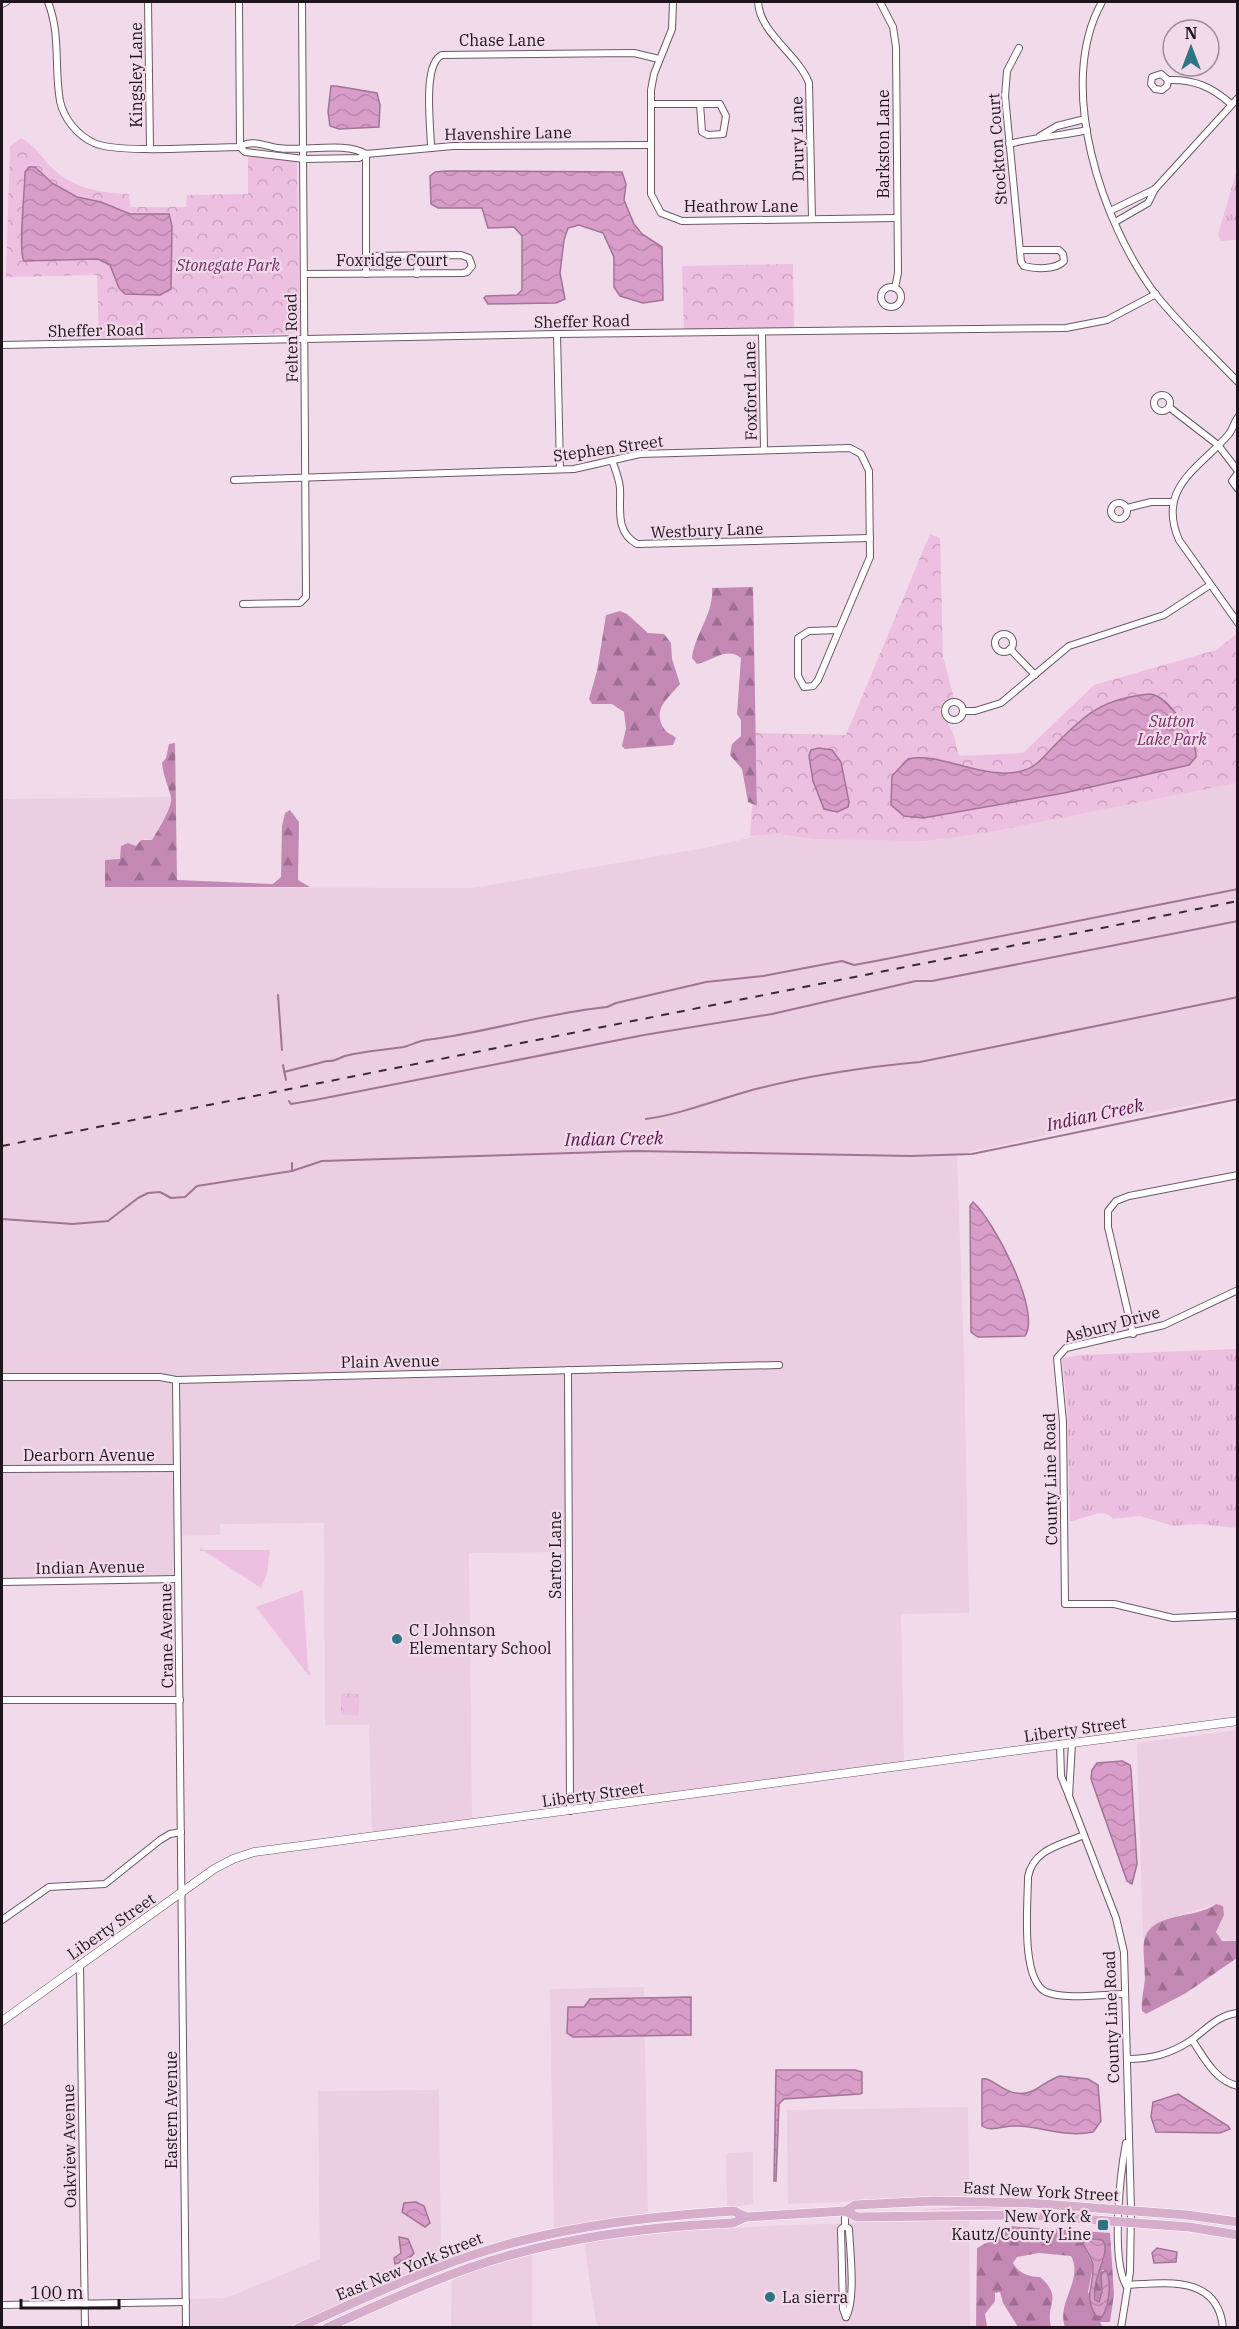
<svg xmlns="http://www.w3.org/2000/svg" width="1239" height="2329" viewBox="0 0 1239 2329" font-family="'IBM Plex Serif',serif">
  <defs>
    <pattern id="grass-tufts" width="24" height="20" patternUnits="userSpaceOnUse" patternTransform="scale(1.5)"><rect width="24" height="20" fill="#edbfe0"/><path d="M3 7l-1-3M5 7V3M7 7l1-3M15 17l-1-3M17 17v-4M19 17l1-3" fill="none" stroke="#cba3c0"/></pattern>
    <pattern id="forest-firs" width="22" height="20" patternUnits="userSpaceOnUse" patternTransform="scale(1.5)"><rect width="22" height="20" fill="#c389b4"/><path d="M5 1l3.5 6h-7zM16 11l3.5 6h-7z" fill="#9e6f92"/></pattern>
    <pattern id="park-crowns" width="20" height="18" patternUnits="userSpaceOnUse" patternTransform="scale(1.5)"><rect width="20" height="18" fill="#edbfe0"/><path d="M2 6a3 3 0 1 1 6 0M12 15a3 3 0 1 1 6 0" fill="none" stroke="#cba3c0"/></pattern>
    <pattern id="water-waves" width="16" height="10" patternUnits="userSpaceOnUse" patternTransform="scale(1.5)"><rect width="16" height="10" fill="#d99dc9"/><path d="M0 5q4-4 8 0t8 0" fill="none" stroke="#ba86ac"/></pattern>
  </defs>
  <rect width="100%" height="100%" fill="#f1dbea"/>
  <!-- built -->
  <g fill="#ebcee2">
    <path d="M1237,783V1096L1113,1120L957,1155L964,1356L969,1613L901,1614L904,1761L581,1806L576,1804L572,1797L570,1552L469,1553L472,1820L372,1832L369,1725H325L324,1523L220,1524V1535L174,1536L173,1581L2,1584V799L171,797L168,814L162,820L152,840L145,839L136,846L128,843L121,846L120,860L106,887L472,888L705,848L766,834L927,841L985,833Z"/>
    <path d="M1237,1730V1941L1219,1939L1216,1929L1222,1921L1215,1904L1162,1921L1143,1938L1137,1743Z"/>
    <path d="M644,1987L648,2214L554,2229L550,1989Z"/>
    <path d="M439,2090L441,2262L289,2327H189V2299L226,2298L320,2259L318,2091Z"/>
    <path d="M968,2107L969,2197L788,2204L787,2110Z"/>
    <path d="M753,2152V2204L727,2208L726,2153Z"/>
    <path d="M969,2218L970,2327H601L596,2323L584,2242L697,2229Z"/>
    <path d="M532,2253V2327L451,2328L452,2278Z"/>
  </g>
  <!-- grass -->
  <g fill="url(#grass-tufts)">
    <path d="M1237,169V240L1221,241L1218,235Z"/>
    <path d="M1237,1349V1528L1200,1524L1173,1526L1140,1516L1113,1519C1102,1505 1083,1521 1070,1521L1067,1406L1062,1358L1081,1355Z"/>
    <path d="M968,2206L1039,2208L921,2210Z"/>
  </g>
  <!-- forest -->
  <g fill="url(#forest-firs)" fill-rule="evenodd">
    <path d="M753,587L757,806L748,802L742,769L730,755L732,744L741,736V720L737,714L741,658C727,646 712,661 697,664L692,658C695,633 714,614 712,588Z"/>
    <path d="M620,611L627,614L648,633L664,634L671,643L672,659L680,684C670,697 650,709 665,730C668,734 672,734 676,738L673,745L625,749L622,746L626,728L624,712L612,704H592L589,699L597,671L606,615Z"/>
    <path d="M175,743L177,880L273,884L281,877L282,826L285,813L290,810L299,822L298,880L310,887H105V860L120,859L121,846L128,843L136,846L141,840H152C157,831 173,807 171,797C168,786 163,774 162,763L166,758L169,744Z"/>
    <path d="M1216,1904L1223,1906L1224,1915L1216,1932L1222,1941H1237V1958L1186,1993L1146,2014L1142,2011C1141,2000 1144,1989 1145,1978C1145,1946 1134,1927 1175,1917C1187,1914 1206,1912 1216,1904Z"/>
    <path d="M1009,2226L1110,2233L1114,2294L1110,2322H1100L1103,2327H1065C1056,2302 1084,2280 1071,2256L1039,2253L1017,2257L1013,2263C1018,2273 1029,2277 1040,2277C1064,2298 1045,2304 1051,2327H1018L1003,2303L1000,2292L995,2293V2301L985,2314L987,2327H976L977,2248L1003,2234ZM1085,2238L1098,2239L1104,2260C1095,2270 1091,2290 1097,2302L1101,2298L1102,2270H1106L1108,2276L1104,2315L1088,2292L1093,2266L1083,2244Z"/>
  </g>
  <!-- park -->
  <g fill="url(#park-crowns)">
    <path d="M21,138C33,144 42,157 51,167C72,188 100,193 129,194L130,207H186L187,195L248,194V155L297,162L300,333L99,340L97,275L6,277L10,146Z"/>
    <path d="M793,264L794,328L684,329L682,266Z"/>
    <path d="M930,534L940,538L943,657L954,698L944,701C935,714 945,717 950,727C955,735 956,747 959,756L1023,753L1094,685L1216,650L1237,634V783L985,833L927,841L816,839L778,834L750,836L752,805L757,806L756,733L846,735Z"/>
    <path d="M341,1693L359,1694V1716L341,1714Z"/>
  </g>
  <!-- garden -->
  <g fill="#edbfe0">
    <path d="M200,1548L204,1550H270L267,1573L261,1588L204,1551H200Z"/>
    <path d="M303,1590L308,1670L311,1674L308,1675L256,1607Z"/>
  </g>
  <!-- water -->
  <g fill="url(#water-waves)" stroke="#a17495" stroke-width="1.5">
    <path d="M336,86L377,93L380,105L379,127L339,129L330,126L328,112L331,86Z"/>
    <path d="M29,167H35L52,183L77,197L101,202L130,214H169L172,226L171,289L160,295L125,294L119,288L110,265L98,259L24,261C18,252 25,188 25,172Z"/>
    <path d="M446,171L622,172L626,184L624,200L634,224L642,234L662,247L663,300L643,303L620,296L614,287V257L603,233L579,225L568,228L564,240L560,273L565,299L556,303L488,304L484,298L486,296L517,295L522,290V236L514,227L488,228L482,208H438L431,204L430,176L435,172Z"/>
    <path d="M1151,694C1169,697 1197,739 1196,757L1189,765L1064,793L923,818L904,816L891,805L892,776L908,759C941,751 986,783 1025,770C1036,767 1045,755 1053,747C1085,714 1103,698 1151,694Z"/>
    <path d="M819,748L832,750L841,762L849,802L848,807L837,812L824,809L813,781L809,756L811,750Z"/>
    <path d="M973,1202C993,1219 1042,1312 1025,1336L978,1337L971,1332L970,1206Z"/>
    <path d="M1122,1761L1130,1765L1131,1770L1137,1864L1132,1884L1127,1881L1091,1779L1092,1770L1097,1763Z"/>
    <path d="M691,1997V2035L573,2037L567,2033L568,2007H584L590,1999Z"/>
    <path d="M776,2070H855L862,2072V2093L860,2094L784,2099L779,2104L776,2181H774Z"/>
    <path d="M1060,2076L1088,2079L1098,2085L1101,2121L1093,2132C1064,2138 1042,2126 1014,2126C1003,2126 991,2132 982,2126V2079C990,2076 1003,2092 1016,2093C1035,2096 1043,2081 1060,2076Z"/>
    <path d="M1178,2094L1228,2126L1230,2129L1220,2133L1156,2132L1151,2117L1153,2102Z"/>
    <path d="M416,2202L424,2206L430,2223L425,2227L402,2212L404,2203Z"/>
    <path d="M399,2237L408,2239L414,2253L409,2259L395,2264L394,2258L401,2253Z"/>
    <path d="M1085,2238L1102,2240C1113,2251 1091,2277 1095,2300L1099,2302L1102,2292L1101,2273L1106,2270C1112,2281 1109,2307 1102,2317L1096,2316C1083,2295 1094,2287 1093,2266C1092,2258 1086,2250 1083,2244Z"/>
    <path d="M1157,2248L1177,2252L1176,2262L1154,2263L1152,2253Z"/>
  </g>
  <g fill="none" stroke-linecap="round" stroke-linejoin="round">
    <!-- stream -->
    <g stroke="#a17495" stroke-width="2">
      <path d="M278,995L282,1050"/>
      <path d="M283,1065L286,1080"/>
      <path d="M284,1072L327,1061C335,1062 338,1058 345,1056C364,1051 384,1050 404,1047C411,1045 419,1041 426,1040C486,1033 545,1013 607,1007L616,1003L706,982L763,976L842,961L854,965L881,960L1238,889"/>
      <path d="M289,1101L291,1104L315,1100L644,1035L772,1014L916,981H932L1238,921"/>
      <path d="M646,1119C682,1114 716,1100 752,1090C806,1076 865,1067 920,1062L1238,997"/>
      <path d="M292,1171V1163"/>
      <path d="M2,1219L73,1224L108,1221L138,1198L148,1193L160,1192L171,1198L185,1197L197,1186L292,1171L322,1161L635,1151L911,1156L972,1154L1238,1099"/>
    </g>
    <defs>
      <g id="minor">
        <path d="M48,2C61,35 54,68 60,101C64,119 77,135 94,143C117,154 210,147 240,147C252,139 265,146 277,148C302,152 346,141 366,154L453,146L650,145"/>
        <path d="M148,2L150,148"/>
        <path d="M239,2L240,147"/>
        <path d="M673,2L672,29L654,74L651,90V194L661,213L682,221L897,218"/>
        <path d="M758,2C760,34 798,54 809,83L812,219"/>
        <path d="M880,2L893,27L896,47L898,273L895,288"/>
        <path d="M1102,2C1055,85 1102,224 1156,295C1181,326 1210,353 1238,382"/>
        <path d="M2,4L6,2"/>
        <path d="M1019,48L1007,71L1005,96L1021,262L1024,266C1035,269 1056,270 1064,261L1063,254L1059,250H1020"/>
        <path d="M1168,80L1167,86L1162,90L1155,89L1151,84L1152,77L1161,74L1168,80C1194,79 1212,87 1231,104"/>
        <path d="M651,104H720L726,116L723,134L708,135L702,132L700,104"/>
        <path d="M1040,136L1057,126L1085,119"/>
        <path d="M1009,144C1035,137 1061,136 1087,130"/>
        <path d="M240,147L245,152L304,159L359,158L366,154"/>
        <path d="M431,148C431,127 422,64 442,55L634,53L659,59"/>
        <path d="M1110,211L1155,189L1238,98"/>
        <path d="M1115,222L1148,203L1155,189"/>
        <path d="M304,274L463,273L467,272L472,266L469,258L461,255L366,256"/>
        <path d="M366,274V154"/>
        <path d="M417,274L418,256"/>
        <circle cx="891" cy="297" r="10"/>
        <path d="M762,333L764,449"/>
        <path d="M557,334L560,469"/>
        <path d="M2,345L557,334L1066,328L1107,320L1156,294"/>
        <circle cx="1162" cy="403" r="8"/>
        <path d="M1169,407L1218,445L1238,471"/>
        <path d="M1238,417C1234,422 1233,429 1229,434C1200,468 1156,487 1179,540L1238,623"/>
        <path d="M612,460C615,469 619,478 620,488C621,509 615,532 637,544L870,538"/>
        <path d="M1238,473L1232,481L1238,489"/>
        <path d="M234,480L574,469L640,454L850,448L861,454L869,471L870,557L818,680L813,686L804,687L798,676V638L809,631L839,630"/>
        <circle cx="1119" cy="511" r="8"/>
        <path d="M1127,508L1151,502H1172"/>
        <path d="M243,604L300,603L306,597L302,2"/>
        <circle cx="1004" cy="643" r="9"/>
        <path d="M1010,649L1035,675"/>
        <circle cx="954" cy="711" r="9"/>
        <path d="M963,711H975L1001,703L1069,646L1164,615L1210,585"/>
        <path d="M1238,1290L1164,1325L1066,1348L1057,1358L1063,1422L1065,1604H1114L1173,1618L1238,1615"/>
        <path d="M1133,1334L1108,1227V1211L1116,1201L1129,1196L1238,1175"/>
        <path d="M568,1370L570,1811"/>
        <path d="M2,1377H160L176,1380L779,1365"/>
        <path d="M176,1380L186,2328"/>
        <path d="M2,1469L176,1468"/>
        <path d="M2,1582L178,1579"/>
        <path d="M2,1700H180"/>
        <path d="M1060,1744L1061,1776L1069,1796L1072,1743"/>
        <path d="M1069,1796L1116,1918L1124,1952L1131,2210L1130,2272L1121,2328"/>
        <path d="M1084,1835C1061,1845 1033,1849 1028,1877C1028,1903 1020,1979 1046,1992C1064,2000 1105,1994 1125,1994"/>
        <path d="M2,1920L49,1887L105,1884L160,1840L170,1834L181,1832"/>
        <path d="M80,1964L85,2328"/>
        <path d="M1192,2040C1204,2057 1215,2081 1238,2086"/>
        <path d="M1127,2059C1151,2059 1170,2054 1190,2041C1206,2030 1217,2015 1238,2013"/>
        <path d="M845,2211V2226L841,2229L843,2309L846,2317"/>
        <path d="M845,2226L849,2229C850,2251 856,2299 846,2317"/>
        <path d="M1126,2285C1111,2259 1120,2174 1126,2143"/>
        <path d="M1126,2285C1165,2283 1218,2274 1223,2328"/>
        <path d="M2,2305L186,2302"/>
      </g>
      <path id="tertiary" d="M2,2021L214,1869L233,1859L254,1852L1238,1721"/>
      <g id="primary">
        <path d="M845,2211L855,2205L934,2201L1029,2203L1187,2215L1238,2222"/>
        <path d="M298,2328C366,2297 434,2265 505,2245C581,2224 657,2216 734,2211L746,2217"/>
        <path d="M326,2328C374,2307 420,2285 469,2268C555,2238 644,2227 733,2223L746,2217L845,2211L857,2217L1028,2215L1189,2227L1238,2235"/>
      </g>
    </defs>
    <!-- minor casing -->
    <use href="#minor" stroke="#6b5966" stroke-width="8"/>
    <!-- tertiary casing -->
    <use href="#tertiary" stroke="#6b5966" stroke-width="9"/>
    <!-- primary casing -->
    <use href="#primary" stroke="#fff" stroke-width="10"/>
    <!-- minor -->
    <use href="#minor" stroke="#fff" stroke-width="6"/>
    <!-- tertiary -->
    <use href="#tertiary" stroke="#fff" stroke-width="8"/>
    <!-- primary -->
    <use href="#primary" stroke="#d6aecc" stroke-width="9"/>
    <!-- rail -->
    <path stroke="#352c33" stroke-width="2" stroke-dasharray="8 8" stroke-linecap="butt" d="M2,1146L1238,901"/>
  </g>
  <!-- markers -->
  <g fill="#2f7482" stroke="#f1dbea" stroke-width="2">
    <circle cx="397" cy="1639" r="6"/>
    <rect x="1097" y="2219" width="12" height="12" rx="3"/>
    <circle cx="770" cy="2297" r="6"/>
  </g>
  <g text-anchor="middle" stroke-width="4.5" stroke-linejoin="round" paint-order="stroke">
    <!-- street labels -->
    <g font-size="16" fill="#1d151b" stroke="#f1dbea">
      <text x="502" y="46">Chase Lane</text>
      <text transform="translate(136 75) rotate(-90)" y="6">Kingsley Lane</text>
      <text transform="translate(508 133) rotate(-1)" y="6">Havenshire Lane</text>
      <text transform="translate(797 139) rotate(-91)" y="6">Drury Lane</text>
      <text transform="translate(883 144) rotate(-90)" y="6">Barkston Lane</text>
      <text transform="translate(997 149) rotate(-94)" y="6">Stockton Court</text>
      <text x="741" y="212">Heathrow Lane</text>
      <text x="392" y="266">Foxridge Court</text>
      <text transform="translate(582 321) rotate(-1)" y="6">Sheffer Road</text>
      <text transform="translate(96 330) rotate(-1)" y="6">Sheffer Road</text>
      <text transform="translate(291 338) rotate(-91)" y="6">Felten Road</text>
      <text transform="translate(750 391) rotate(-91)" y="6">Foxford Lane</text>
      <text transform="translate(608 448) rotate(-8)" y="6">Stephen Street</text>
      <text transform="translate(707 530) rotate(-2)" y="6">Westbury Lane</text>
      <text transform="translate(1112 1324) rotate(-15)" y="6">Asbury Drive</text>
      <text transform="translate(390 1361) rotate(-1)" y="6">Plain Avenue</text>
      <text x="89" y="1461">Dearborn Avenue</text>
      <text transform="translate(1050 1479) rotate(-91)" y="6">County Line Road</text>
      <text transform="translate(555 1555) rotate(-90)" y="6">Sartor Lane</text>
      <text transform="translate(90 1567) rotate(-1)" y="6">Indian Avenue</text>
      <text transform="translate(166 1636) rotate(-91)" y="6">Crane Avenue</text>
      <text transform="translate(1075 1729) rotate(-8)" y="6">Liberty Street</text>
      <text transform="translate(593 1794) rotate(-8)" y="6">Liberty Street</text>
      <text transform="translate(111 1926) rotate(-35)" y="6">Liberty Street</text>
      <text transform="translate(1111 2017) rotate(-92)" y="6">County Line Road</text>
      <text transform="translate(171 2110) rotate(-90)" y="6">Eastern Avenue</text>
      <text transform="translate(69 2146) rotate(-91)" y="6">Oakview Avenue</text>
      <text transform="translate(1041 2191) rotate(3)" y="6">East New York Street</text>
      <text transform="translate(409 2266) rotate(-22)" y="6">East New York Street</text>
    </g>
    <!-- park labels -->
    <g font-size="16" font-style="italic" fill="#722c63" stroke="#f1dbea">
      <text x="228" y="271">Stonegate Park</text>
      <text x="1172" y="727">Sutton<tspan x="1172" dy="18">Lake Park</tspan></text>
    </g>
    <!-- poi labels -->
    <g font-size="16" fill="#1d151b" stroke="#f1dbea" text-anchor="start">
      <text x="409" y="1636">C I Johnson<tspan x="409" dy="18">Elementary School</tspan></text>
      <text x="1091" y="2222" text-anchor="end">New York &amp;<tspan x="1091" dy="18">Kautz/County Line</tspan></text>
      <text x="782" y="2303">La sierra</text>
    </g>
    <!-- water labels -->
    <g font-size="18" font-style="italic" fill="#5a144d" stroke="#f1dbea">
      <text transform="translate(1095 1115) rotate(-12)" y="6">Indian Creek</text>
      <text transform="translate(614 1139) rotate(-1)" y="6">Indian Creek</text>
    </g>
  </g>
  <!-- border -->
  <rect width="1239" height="2329" fill="none" stroke="#1d151b" stroke-width="6"/>
  <!-- north arrow -->
  <g transform="translate(1191 48)"><circle r="28" fill="#f1dbea" stroke="#9c8c97" stroke-width="1.5"/>
  <path d="M0-4.5L10 22L0 15L-10 22Z" fill="#2f7482"/>
  <text y="-9" font-size="16" font-weight="bold" text-anchor="middle" fill="#1d151b">N</text>
  </g>
  <!-- scale -->
  <path d="M21 2299v9h98v-9" fill="none" stroke="#1d151b" stroke-width="3"/>
  <text x="30" y="2299" font-size="18" fill="#1d151b" stroke="#f1dbea" stroke-width="4.5" paint-order="stroke">100 m</text>
</svg>
